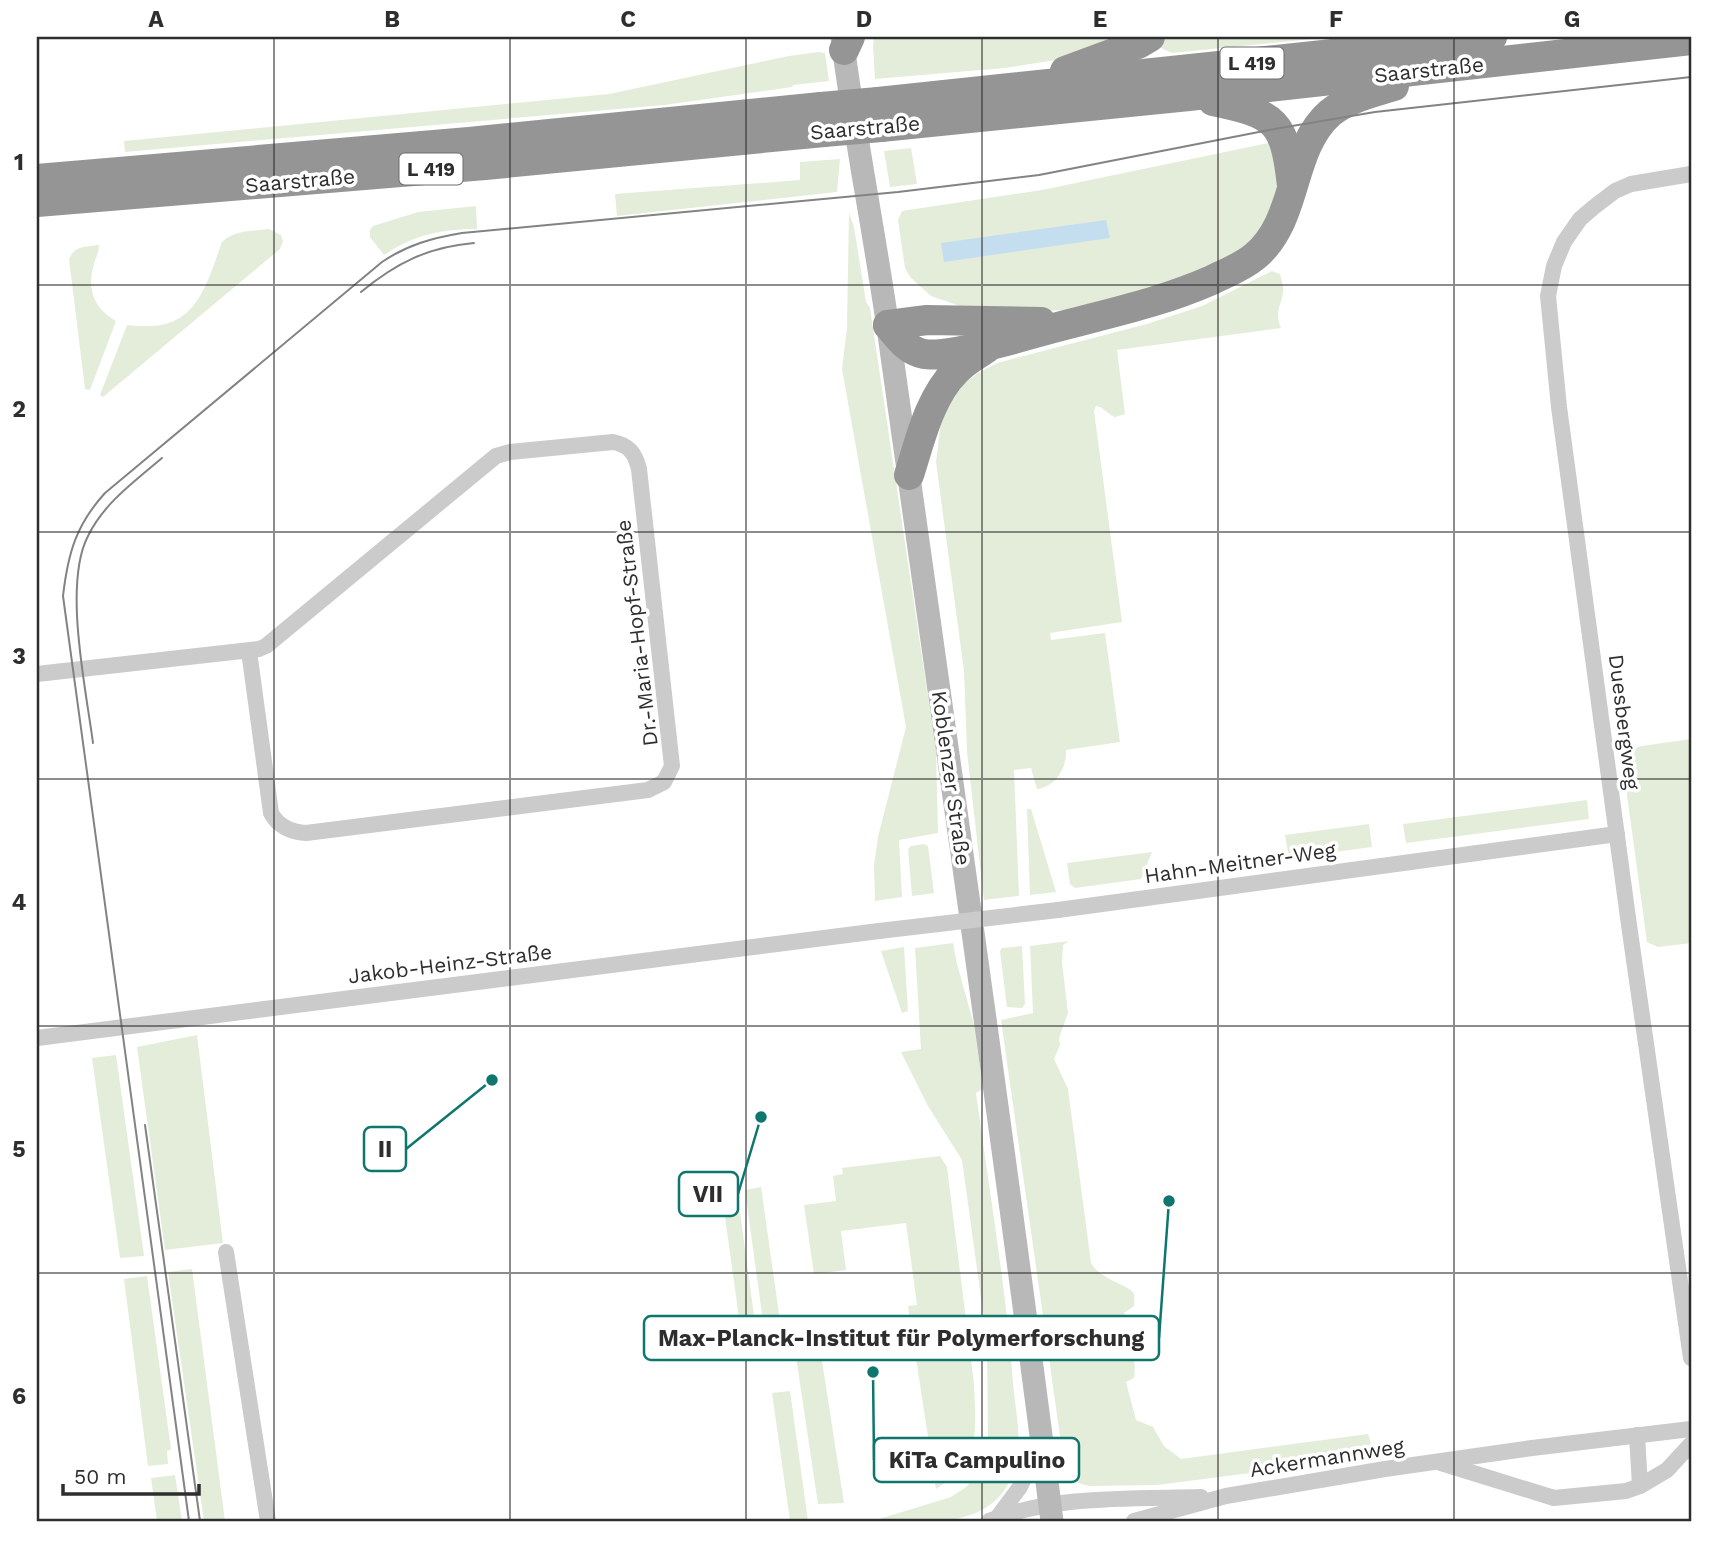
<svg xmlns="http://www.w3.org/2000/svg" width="1728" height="1558" viewBox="0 0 1728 1558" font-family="'Work Sans',sans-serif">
  <rect width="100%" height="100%" fill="#fff"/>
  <!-- green -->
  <g fill="#e4edda">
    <path d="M874,37H1131L1062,59L1005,68L875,79L873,46Z"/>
    <path d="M1167,37H1331L1172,53L1159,47Z"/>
    <path d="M819,52L825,53L829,81L793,85L792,87L664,105L125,152L124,141L609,94L789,56Z"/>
    <path d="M1278,141L1279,188L1260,233L1246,248L1206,271L1083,309L1027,312H977L931,296L910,277L905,268L898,220L902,211L1042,190Z"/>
    <path d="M911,148L917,184L890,187L884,151Z"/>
    <path d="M840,159L837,192L617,216L615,194L800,180V162Z"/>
    <path d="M476,206L477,229C442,229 413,235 384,255L370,237V230L373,226L418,212Z"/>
    <path d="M849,213L854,227L866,302L870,308L936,751L938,833L899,840L902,897L875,901L874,865L878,837L906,727L842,369L847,328Z"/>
    <path d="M269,229L281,235L283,241L280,249L103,397L100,395L127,325C194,334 203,295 222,242C234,230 252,231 269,229Z"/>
    <path d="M99,245C99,253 95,259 93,267C87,291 95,309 116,321L90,390L85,389L69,259C75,245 86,247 99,245Z"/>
    <path d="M1272,271L1280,274C1281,279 1284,287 1283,292C1281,307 1274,311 1281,328L1117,350L1125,414L1115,417C1107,414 1104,407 1096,406L1094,411L1122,622L1050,633L1051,640L1105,633L1120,742L1066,750C1067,767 1056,787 1037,789L1031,768L1014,770L1019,896L984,900L967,752L964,671L936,462L942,414L964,384L978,373L997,363L1147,324L1202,306Z"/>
    <path d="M1691,739V943L1658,947L1647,942L1621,751L1642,746Z"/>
    <path d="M1587,800L1589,819L1406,843L1403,824Z"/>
    <path d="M1027,809H1031L1056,892L1030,895Z"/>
    <path d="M1369,824L1372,847L1289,858L1285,835Z"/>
    <path d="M924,844L928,846L934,893L912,896L908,849L911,846Z"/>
    <path d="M1152,852L1141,879L1075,888L1070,884L1067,863Z"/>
    <path d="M1069,941L1063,945L1062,962L1068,1013L1059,1038L1060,1045L1054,1059L1068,1089L1091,1263C1101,1281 1131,1285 1134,1294C1135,1296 1134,1304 1134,1306L1124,1313C1126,1335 1138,1356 1134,1378L1126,1382L1136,1420L1153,1427L1164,1446L1181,1459L1368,1434L1371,1443L1367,1456L1359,1459L1157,1485L1089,1486L1078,1483L1064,1464L1001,1020L1033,1013L1030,946Z"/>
    <path d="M953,943L957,964L974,1025L983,1089L976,1093C989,1190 1006,1286 1013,1383C1015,1408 1022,1438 1017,1463C1015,1472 1009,1484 1003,1492C975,1529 920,1521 879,1521V1519L951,1497L966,1487L983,1467L988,1442L987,1341L962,1160L928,1106L901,1052L921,1049L915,948Z"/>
    <path d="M1022,946L1025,1004L1022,1008L1007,1007L1000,951L1002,948Z"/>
    <path d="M904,947L908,1011L902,1013L881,951Z"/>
    <path d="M197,1035L223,1243L165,1250L137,1047Z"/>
    <path d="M116,1055L144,1256L120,1258L92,1058Z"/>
    <path d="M940,1156L947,1167L974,1384C976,1432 981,1461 936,1489L908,1306L917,1305L906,1223L841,1231L846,1270L814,1274L804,1205L836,1201L833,1176L843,1174L842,1168Z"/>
    <path d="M761,1187L785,1356L768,1358L745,1190Z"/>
    <path d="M737,1190L759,1352L744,1354L724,1210L719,1209L717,1192Z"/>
    <path d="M192,1269L225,1521H204L168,1272Z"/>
    <path d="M147,1276L171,1449L167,1451L168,1464L148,1466L124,1279Z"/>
    <path d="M820,1348L844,1503L818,1504L795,1350Z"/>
    <path d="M790,1391L808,1521H790L772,1393Z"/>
    <path d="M175,1475L182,1521H157L151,1478Z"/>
  </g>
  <!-- water -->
  <path fill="#c4deef" d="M1106,220L1110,238L944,262L941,243Z"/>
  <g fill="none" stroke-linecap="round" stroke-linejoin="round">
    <!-- street -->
    <g stroke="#cbcbcb" stroke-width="16">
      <path d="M1691,174L1631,184L1615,191L1594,207L1580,219L1564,242L1554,266L1548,296L1559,407L1629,925L1691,1358"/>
      <path d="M37,674L259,649L266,646L496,456L510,452L613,442C629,445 635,453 639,469L672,766L664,782L648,790L306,833C291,832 278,826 271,813L249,651"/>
      <path d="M1058,910L1617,834"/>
      <path d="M37,1038L879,931"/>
      <path d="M226,1252L268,1521"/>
      <path d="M1637,1435L1640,1486"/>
      <path d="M1441,1463L1554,1498L1626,1491L1640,1486L1667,1470L1691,1444"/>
      <path d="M997,1518L1020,1487L1040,1444"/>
      <path d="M989,1521C1054,1495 1131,1499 1201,1497"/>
      <path d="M1134,1521L1226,1496L1385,1469L1532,1448L1691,1429"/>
    </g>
    <!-- secondary -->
    <path stroke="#b8b8b8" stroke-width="23" d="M842,37C855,139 876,240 890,342C945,735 1002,1128 1052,1521"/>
    <!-- highway -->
    <g stroke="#959595" stroke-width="30">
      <path d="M844,50L850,37"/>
      <path d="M1065,71L1138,44L1150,37"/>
      <path d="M1213,101C1276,114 1285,121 1292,186"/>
      <path d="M878,102L1492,37"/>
      <path d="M881,127L1189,96L1691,40"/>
      <path d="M37,179L469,142L821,107"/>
      <path d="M37,202L485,165L824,132"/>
      <path d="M888,325C898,337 907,351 924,354C936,356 949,353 961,351C998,345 1033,333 1069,324C1119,311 1164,301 1212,280C1226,273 1242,267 1254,257C1299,221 1288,150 1330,113C1348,98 1372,93 1394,86"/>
      <path d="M888,325L927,320L1041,322"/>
      <path d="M909,475C920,441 929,398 956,371C964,362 977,355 987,348"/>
    </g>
    <!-- tram -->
    <g stroke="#838383" stroke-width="2">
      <path d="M361,292C396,263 428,247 474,243"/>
      <path d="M93,743C86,689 63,584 88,536C104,503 135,481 162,458"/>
      <path d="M145,1125L200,1521"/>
      <path d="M189,1521L63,596C68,553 76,525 105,493L382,262C407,245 432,238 462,233L898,192L1039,175L1269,130L1375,112L1691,77"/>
    </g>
    <!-- street-bridge -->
    <path stroke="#cbcbcb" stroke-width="16" d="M879,931L1058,910"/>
    <!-- highway-bridge -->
    <g stroke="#959595" stroke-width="30">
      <path d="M821,107L878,102"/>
      <path d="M824,132L881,127"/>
    </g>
  </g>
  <!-- grid -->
  <path fill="none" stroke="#2e2e2e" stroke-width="2" stroke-opacity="0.55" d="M274,37V1521M510,37V1521M746,37V1521M982,37V1521M1218,37V1521M1454,37V1521M37,285H1691M37,532H1691M37,779H1691M37,1026H1691M37,1273H1691"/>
  <g text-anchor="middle" stroke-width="7" stroke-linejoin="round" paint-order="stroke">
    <!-- shield labels -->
    <g fill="#fff" stroke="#6d6d6d" stroke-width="2">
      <rect x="1220.5" y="47.5" width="63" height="31" rx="5"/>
      <rect x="399.5" y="153.5" width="63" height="31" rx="5"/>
    </g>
    <g font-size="19" font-weight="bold" fill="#2e2e2e">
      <text x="1252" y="70">L 419</text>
      <text x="431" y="176">L 419</text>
    </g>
    <!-- street labels -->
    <g font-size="21" fill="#2e2e2e" stroke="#fff">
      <text transform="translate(1429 70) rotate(-6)" y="7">Saarstraße</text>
      <text transform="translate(865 128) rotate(-5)" y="7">Saarstraße</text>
      <text transform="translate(300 181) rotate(-5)" y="7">Saarstraße</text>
      <text transform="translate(637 633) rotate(-97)" y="7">Dr.-Maria-Hopf-Straße</text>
      <text transform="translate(1624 722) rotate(83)" y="7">Duesbergweg</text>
      <text transform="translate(951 778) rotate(82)" y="7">Koblenzer Straße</text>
      <text transform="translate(1240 863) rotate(-8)" y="7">Hahn-Meitner-Weg</text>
      <text transform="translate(450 964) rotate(-7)" y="7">Jakob-Heinz-Straße</text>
      <text transform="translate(1327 1458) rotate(-9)" y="7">Ackermannweg</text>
    </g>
  </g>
  <!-- callouts -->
  <path fill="none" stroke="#0f766e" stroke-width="2.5" d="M492 1080L406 1149M761 1117L738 1194M1169 1201L1159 1338M873 1372L874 1460"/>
  <g fill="#0f766e" stroke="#fff" stroke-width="2.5">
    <circle cx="492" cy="1080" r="7"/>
    <circle cx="761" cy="1117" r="7"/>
    <circle cx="1169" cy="1201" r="7"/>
    <circle cx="873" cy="1372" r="7"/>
  </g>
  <g fill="#fff" stroke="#0f766e" stroke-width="2.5">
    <rect x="364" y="1127" width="42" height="44" rx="7"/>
    <rect x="679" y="1172" width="59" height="44" rx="7"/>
    <rect x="644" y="1316" width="515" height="44" rx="7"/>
    <rect x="874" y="1438" width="205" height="44" rx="7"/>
  </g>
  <g font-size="23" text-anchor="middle" font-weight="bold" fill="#2e2e2e">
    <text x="385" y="1157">II</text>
    <text x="708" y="1202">VII</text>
    <text x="901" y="1346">Max-Planck-Institut für Polymerforschung</text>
    <text x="977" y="1468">KiTa Campulino</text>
  </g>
  <!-- border -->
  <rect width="1728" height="1558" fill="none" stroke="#ffffff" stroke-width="77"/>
  <!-- scale -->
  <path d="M63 1484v10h136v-10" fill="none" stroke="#2e2e2e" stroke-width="3.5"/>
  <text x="74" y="1484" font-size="21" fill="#2e2e2e" stroke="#ffffff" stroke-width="5" paint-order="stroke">50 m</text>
  <rect x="38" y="38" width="1652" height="1482" fill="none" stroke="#2e2e2e" stroke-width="2.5"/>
  <g font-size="23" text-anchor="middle" font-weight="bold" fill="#2e2e2e">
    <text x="156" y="27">A</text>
    <text x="392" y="27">B</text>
    <text x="628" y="27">C</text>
    <text x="864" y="27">D</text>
    <text x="1100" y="27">E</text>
    <text x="1336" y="27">F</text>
    <text x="1572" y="27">G</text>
    <text x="19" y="170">1</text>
    <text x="19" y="417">2</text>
    <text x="19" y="664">3</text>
    <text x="19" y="910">4</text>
    <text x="19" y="1157">5</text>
    <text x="19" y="1404">6</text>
  </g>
</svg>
